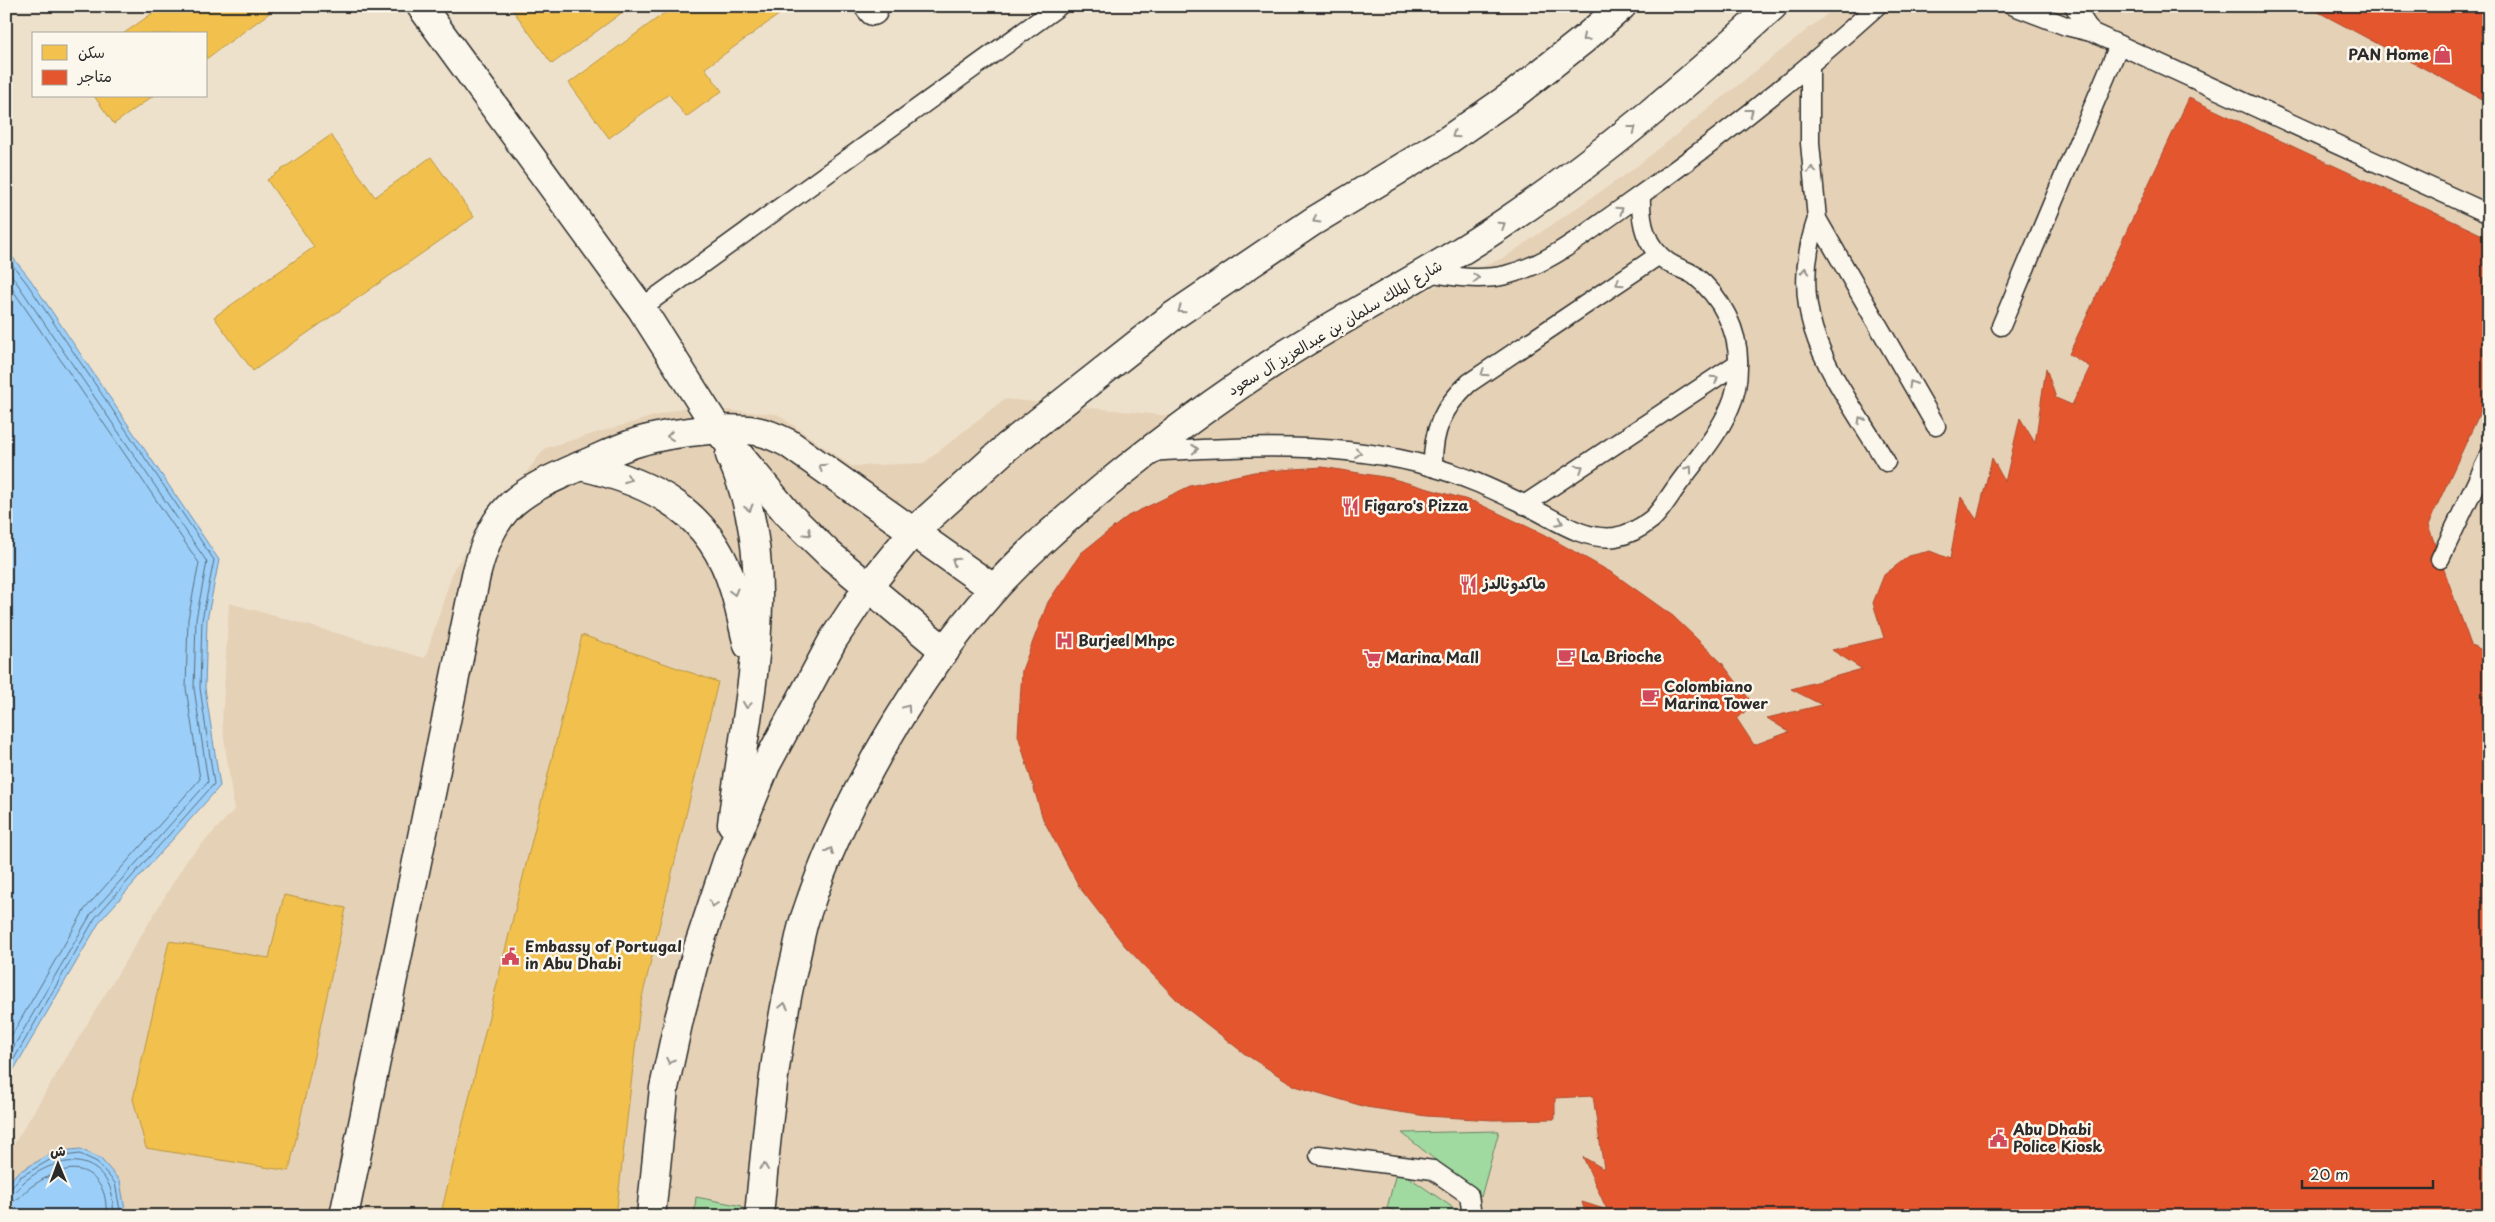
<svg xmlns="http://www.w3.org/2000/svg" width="2495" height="1222" viewBox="0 0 2495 1222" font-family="'Playpen Sans','Playpen Sans Arabic',sans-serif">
  <rect width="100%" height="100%" fill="#eee1cc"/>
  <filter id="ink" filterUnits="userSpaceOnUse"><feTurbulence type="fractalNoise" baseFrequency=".02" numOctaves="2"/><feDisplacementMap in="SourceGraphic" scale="10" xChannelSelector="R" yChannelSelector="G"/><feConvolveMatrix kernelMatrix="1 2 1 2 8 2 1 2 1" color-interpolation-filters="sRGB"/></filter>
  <g filter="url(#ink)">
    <!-- built -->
    <path fill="#e5d1b6" d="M1837,6H2489V1216H6V1157L187,860L234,810L222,723L229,603L425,658L454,568L545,448L685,407L777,414L851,466L924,463L1004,399L1210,420L1396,303L1505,257L1632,170Z"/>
    <!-- green -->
    <g fill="#a1daa0" stroke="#668266">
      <path d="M1499,1131L1481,1197L1402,1133Z"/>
      <path d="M1397,1169L1465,1216H1407L1387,1208Z"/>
      <path d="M696,1197L742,1206L741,1216H694Z"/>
    </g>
    <!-- water -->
    <g fill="#9bcff9" stroke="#6e8da7">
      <path d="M6,249L30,279L219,560L207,620L205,688L220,786L100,921L6,1083Z"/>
      <path d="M80,1149L100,1158L120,1181L126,1216H6V1186L17,1173L54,1152Z"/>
    </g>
    <!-- homes -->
    <g fill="#f2c14e" stroke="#b69444">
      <path d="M150,6H279L206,59V34H123L154,12Z"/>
      <path d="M515,6H631L552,64L512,9Z"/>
      <path d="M674,6H781L784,11L705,68L722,91L686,117L669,94L609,138L569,83Z"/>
      <path d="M94,96H153L114,124Z"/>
      <path d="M331,135L375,197L431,157L474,217L253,371L214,317L314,247L267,180Z"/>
      <path d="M582,635L718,682L640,1006L616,1216H458L442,1209Z"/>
      <path d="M284,895L346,908L289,1171L146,1148L133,1099L169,941L269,958Z"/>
    </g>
    <!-- shops -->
    <g fill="#e4572e" stroke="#ac4a2d">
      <path d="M2307,6H2489V103Z"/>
      <path d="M2189,98L2489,238V393L2428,525L2471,645L2489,653V1216H1586L1582,1202L1607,1210L1583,1157L1604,1169L1593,1096L1555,1098V1119L1493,1120L1426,1116L1366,1107L1295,1086L1245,1054L1181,1004L1125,946L1080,888L1043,819L1018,735L1022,670L1048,602L1081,553L1128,516L1190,486L1254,472L1322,467L1390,478L1475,502L1545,535L1614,574L1673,616L1722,663L1753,704L1737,719L1754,745L1789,732L1767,718L1822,705L1791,689L1862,669L1832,650L1884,638L1873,603L1884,575L1909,556L1930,551L1950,559L1961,497L1977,520L1992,458L2005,482L2020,418L2035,443L2046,368L2056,398L2072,405L2090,367L2069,354Z"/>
    </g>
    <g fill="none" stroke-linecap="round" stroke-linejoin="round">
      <!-- shore -->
      <g stroke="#586d7d" stroke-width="1">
        <path d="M6,257L26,282L214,560L202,620L200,688L214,784L95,918L6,1073"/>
        <path d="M6,267L207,562L196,619L194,688L208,782L91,914L6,1060"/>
        <path d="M6,280L199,563L188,619L186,688L200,779L85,909L6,1045"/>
        <path d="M6,1189L12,1187L20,1177L55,1157L80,1154L97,1162L115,1183L121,1216"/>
        <path d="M6,1195C16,1194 17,1188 24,1182C50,1160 90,1149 109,1185C113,1193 113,1207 114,1216"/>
        <path d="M6,1202C20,1202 22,1193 32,1186C55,1171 84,1156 102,1189C106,1196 106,1208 107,1216"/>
      </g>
      <defs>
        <g id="service">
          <path d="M2014,6L2066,26L2091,32L2489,214"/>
          <path d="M2074,6L2091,32"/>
          <path d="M1810,67V143L1817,219L1936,426"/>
          <path d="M1817,219C1782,321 1837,379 1886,462"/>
          <path d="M1427,272C1454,277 1480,281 1506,275C1549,264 1582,236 1618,211C1708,148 1795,80 1877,6"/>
          <path d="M641,308L1059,6"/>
          <path d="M2001,326L2119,45"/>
          <path d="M1150,452C1243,446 1342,441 1432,467C1466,476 1498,492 1530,507C1556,520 1584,541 1615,537C1628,535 1641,528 1652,519C1661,511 1669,497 1677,486C1695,461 1718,436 1730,407C1736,394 1738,380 1738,367C1740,332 1721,296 1694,275C1686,270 1677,268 1669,263C1645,247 1640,222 1641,195"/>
          <path d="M1433,467C1432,431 1443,407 1469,383L1659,255"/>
          <path d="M1524,505L1738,363"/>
          <path d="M2440,559L2489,456"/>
          <path d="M1319,1155L1433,1170L1469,1195L1472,1216"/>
        </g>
        <g id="minor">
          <path d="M421,6L641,308L719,431L788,514L829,554L945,651"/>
          <path d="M869,6L873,11"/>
          <path d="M730,455C784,571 746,703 732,824"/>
          <path d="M581,466C654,483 711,512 734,589C740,608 743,627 748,645"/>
          <path d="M344,1216L476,575C483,548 492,521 514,502C534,485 557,477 580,466C598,459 614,450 632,444C663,433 724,426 756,431C768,433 778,438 788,443L994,589"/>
          <path d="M651,1216L664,1088L679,1019L697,951L728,858L766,765L833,640L868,587L913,532L1008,446L1173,316L1312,222L1448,140L1517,92L1583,40L1622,6"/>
          <path d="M759,1216C767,1130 775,1044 795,960C799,944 801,927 807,912C844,800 916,677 994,589C1028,551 1066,519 1104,487C1162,439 1223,395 1286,354C1359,308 1436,270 1507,221C1602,157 1688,83 1773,6"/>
        </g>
      </defs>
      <!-- service casing -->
      <use href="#service" stroke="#2b2b2b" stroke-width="21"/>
      <!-- minor casing -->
      <use href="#minor" stroke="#2b2b2b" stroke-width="31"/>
      <!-- service -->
      <use href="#service" stroke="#fbf7ec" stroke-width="18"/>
      <!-- minor -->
      <use href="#minor" stroke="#fbf7ec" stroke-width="28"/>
    </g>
    <!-- one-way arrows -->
    <defs><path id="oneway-chevron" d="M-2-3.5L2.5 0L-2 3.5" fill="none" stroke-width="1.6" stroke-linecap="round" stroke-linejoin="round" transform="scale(1.25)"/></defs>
    <g stroke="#93918c">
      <use href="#oneway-chevron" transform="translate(1585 38) rotate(140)"/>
      <use href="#oneway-chevron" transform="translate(1750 112) rotate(-37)"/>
      <use href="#oneway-chevron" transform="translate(1633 129) rotate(-38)"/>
      <use href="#oneway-chevron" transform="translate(1455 135) rotate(145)"/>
      <use href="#oneway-chevron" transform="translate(1812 170) rotate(-94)"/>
      <use href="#oneway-chevron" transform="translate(1620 210) rotate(-35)"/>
      <use href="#oneway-chevron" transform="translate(1316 220) rotate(149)"/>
      <use href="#oneway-chevron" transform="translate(1502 225) rotate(-33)"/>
      <use href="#oneway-chevron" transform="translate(1805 271) rotate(-87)"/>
      <use href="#oneway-chevron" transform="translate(1476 278) rotate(-1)"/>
      <use href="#oneway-chevron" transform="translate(1619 283) rotate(146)"/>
      <use href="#oneway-chevron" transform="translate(1181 310) rotate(145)"/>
      <use href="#oneway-chevron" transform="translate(1484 373) rotate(146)"/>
      <use href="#oneway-chevron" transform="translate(1715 379) rotate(-33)"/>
      <use href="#oneway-chevron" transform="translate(1912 384) rotate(-120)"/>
      <use href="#oneway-chevron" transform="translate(1861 420) rotate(-120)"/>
      <use href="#oneway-chevron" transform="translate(670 436) rotate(173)"/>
      <use href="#oneway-chevron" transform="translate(1195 449) rotate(-4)"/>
      <use href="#oneway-chevron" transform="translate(1358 453) rotate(5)"/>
      <use href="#oneway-chevron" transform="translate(822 467) rotate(-145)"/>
      <use href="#oneway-chevron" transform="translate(1580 468) rotate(-33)"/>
      <use href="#oneway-chevron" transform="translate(1689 469) rotate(-54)"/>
      <use href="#oneway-chevron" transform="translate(628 479) rotate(20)"/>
      <use href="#oneway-chevron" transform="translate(749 508) rotate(75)"/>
      <use href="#oneway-chevron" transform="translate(1560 522) rotate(26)"/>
      <use href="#oneway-chevron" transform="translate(808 533) rotate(43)"/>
      <use href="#oneway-chevron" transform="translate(955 561) rotate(-145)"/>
      <use href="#oneway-chevron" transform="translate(734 592) rotate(75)"/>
      <use href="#oneway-chevron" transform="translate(747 705) rotate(98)"/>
      <use href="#oneway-chevron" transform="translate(907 708) rotate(-56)"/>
      <use href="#oneway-chevron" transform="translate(830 851) rotate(-66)"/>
      <use href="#oneway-chevron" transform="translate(713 904) rotate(108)"/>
      <use href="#oneway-chevron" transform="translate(784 1006) rotate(-79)"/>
      <use href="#oneway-chevron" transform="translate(670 1061) rotate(102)"/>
      <use href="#oneway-chevron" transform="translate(764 1167) rotate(-84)"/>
    </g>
  </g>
  <!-- icons -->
  <defs>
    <symbol id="shop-bare" viewBox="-9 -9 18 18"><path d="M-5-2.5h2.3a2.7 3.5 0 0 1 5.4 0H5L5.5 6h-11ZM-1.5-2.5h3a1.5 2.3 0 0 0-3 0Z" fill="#d1495b" stroke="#fbf7ec" stroke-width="2.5" paint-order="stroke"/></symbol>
    <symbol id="restaurant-bare" viewBox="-9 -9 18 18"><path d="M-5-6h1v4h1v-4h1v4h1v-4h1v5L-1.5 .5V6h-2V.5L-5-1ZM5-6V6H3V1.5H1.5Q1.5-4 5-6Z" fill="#d1495b" stroke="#fbf7ec" stroke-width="2.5" paint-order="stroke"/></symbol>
    <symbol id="hospital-bare" viewBox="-9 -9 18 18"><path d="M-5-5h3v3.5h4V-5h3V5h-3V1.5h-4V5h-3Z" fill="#d1495b" stroke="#fbf7ec" stroke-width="2.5" paint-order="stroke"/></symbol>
    <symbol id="cafe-bare" viewBox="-9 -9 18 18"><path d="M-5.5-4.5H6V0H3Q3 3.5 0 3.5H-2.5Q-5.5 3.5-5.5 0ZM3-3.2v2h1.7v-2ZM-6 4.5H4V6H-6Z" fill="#d1495b" stroke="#fbf7ec" stroke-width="2.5" paint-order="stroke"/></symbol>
    <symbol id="supermarket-bare" viewBox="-9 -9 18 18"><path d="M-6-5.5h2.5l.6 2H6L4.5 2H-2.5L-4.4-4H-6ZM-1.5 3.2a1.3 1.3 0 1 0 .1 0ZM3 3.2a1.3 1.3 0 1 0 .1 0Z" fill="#d1495b" stroke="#fbf7ec" stroke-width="2.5" paint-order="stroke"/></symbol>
    <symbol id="civic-bare" viewBox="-9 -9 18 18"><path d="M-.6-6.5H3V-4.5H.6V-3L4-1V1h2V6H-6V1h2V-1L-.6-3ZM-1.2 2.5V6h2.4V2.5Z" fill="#d1495b" stroke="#fbf7ec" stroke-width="2.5" paint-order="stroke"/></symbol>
  </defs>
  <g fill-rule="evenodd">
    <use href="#shop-bare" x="2430" y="42" width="25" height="25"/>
    <use href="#restaurant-bare" x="1338" y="494" width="25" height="25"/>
    <use href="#restaurant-bare" x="1456" y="572" width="25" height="25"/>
    <use href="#hospital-bare" x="1052" y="628" width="25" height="25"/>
    <use href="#cafe-bare" x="1554" y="644" width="25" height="25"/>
    <use href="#supermarket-bare" x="1360" y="646" width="25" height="25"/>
    <use href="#cafe-bare" x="1638" y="684" width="25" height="25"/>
    <use href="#civic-bare" x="498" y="944" width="25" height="25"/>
    <use href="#civic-bare" x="1986" y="1126" width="25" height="25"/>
  </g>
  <g text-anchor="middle" stroke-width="5" stroke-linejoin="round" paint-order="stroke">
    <!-- poi labels -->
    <g font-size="15" font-weight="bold" fill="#2b2b2b" stroke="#fbf7ec" text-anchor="start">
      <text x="2429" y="60" text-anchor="end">PAN Home</text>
      <text x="1364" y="511">Figaro's Pizza</text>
      <text x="1483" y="589">ماكدونالدز</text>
      <text x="1078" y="646">Burjeel Mhpc</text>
      <text x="1581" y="662">La Brioche</text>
      <text x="1386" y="663">Marina Mall</text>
      <text x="1664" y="692">Colombiano<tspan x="1664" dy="17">Marina Tower</tspan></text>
      <text x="525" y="952">Embassy of Portugal<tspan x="525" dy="17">in Abu Dhabi</tspan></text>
      <text x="2013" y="1135">Abu Dhabi<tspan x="2013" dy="17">Police Kiosk</tspan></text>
    </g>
    <!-- street labels -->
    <g font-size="15" fill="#2b2b2b" stroke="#fbf7ec">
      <text transform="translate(1335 328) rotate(-31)" y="5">شارع الملك سلمان بن عبدالعزيز آل سعود</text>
    </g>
  </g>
  <!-- margin -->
  <rect width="2495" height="1222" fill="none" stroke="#fbf7ec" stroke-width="25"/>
  <rect x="12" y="12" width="2470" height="1197" fill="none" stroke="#2b2b2b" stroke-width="2" filter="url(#ink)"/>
  <!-- legend -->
  <rect x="32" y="32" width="175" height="65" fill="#fbf7ec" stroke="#a8a59f"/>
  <rect x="42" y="45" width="25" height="15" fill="#f2c14e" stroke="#a8a59f"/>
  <text x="78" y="58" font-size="15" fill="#2b2b2b">سكن</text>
  <rect x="42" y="70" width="25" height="15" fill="#e4572e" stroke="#a8a59f"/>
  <text x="78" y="82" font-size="15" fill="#2b2b2b">متاجر</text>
  <!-- north arrow -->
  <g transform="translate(58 1164) rotate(359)" stroke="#fbf7ec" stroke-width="4" paint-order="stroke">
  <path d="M0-4L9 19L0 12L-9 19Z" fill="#2b2b2b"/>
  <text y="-8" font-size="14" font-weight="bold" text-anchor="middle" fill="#2b2b2b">ش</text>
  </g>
  <!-- scale -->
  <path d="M2302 1180v8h131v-8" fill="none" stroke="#2b2b2b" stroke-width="2.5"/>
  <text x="2310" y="1180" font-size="15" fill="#2b2b2b" stroke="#fbf7ec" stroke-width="4" paint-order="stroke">20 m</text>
</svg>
